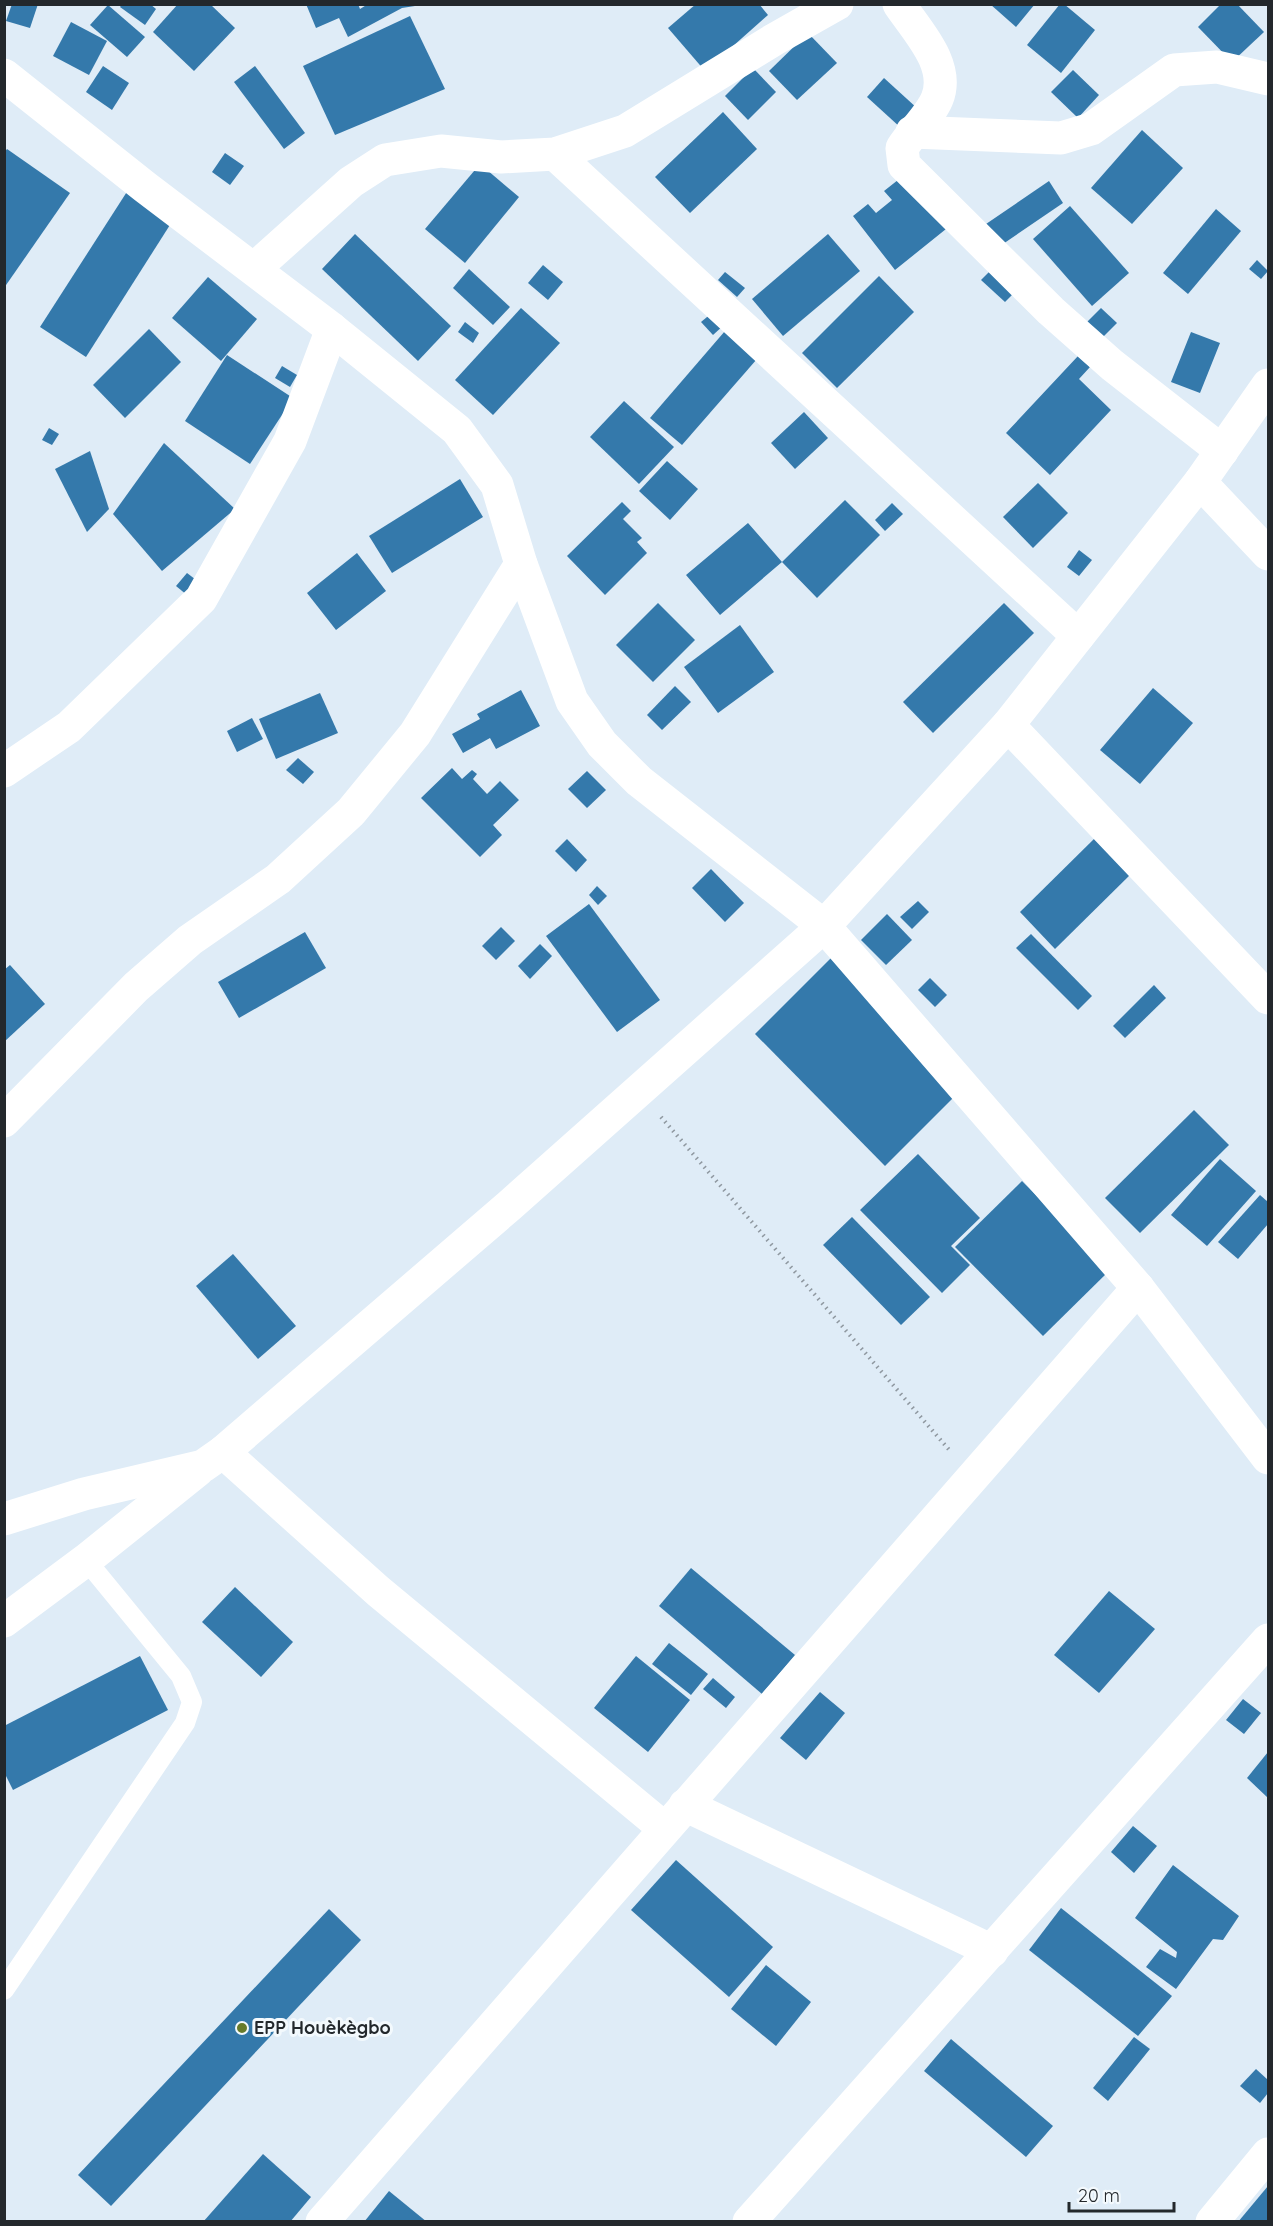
<svg xmlns="http://www.w3.org/2000/svg" width="1273" height="2226" viewBox="0 0 1273 2226" font-family="Quicksand,sans-serif">
  <rect width="100%" height="100%" fill="#dfecf7"/>
  <!-- building -->
  <g fill="#3479ab">
    <path d="M12,4H38L30,28L6,21Z"/>
    <path d="M122,4H150L156,9L145,25L120,7Z"/>
    <path d="M178,4H210L235,28L194,71L153,32Z"/>
    <path d="M306,4H358L360,9L368,4L415,6L402,8L348,37L339,18L316,28Z"/>
    <path d="M696,4H759L768,15L705,71L668,28Z"/>
    <path d="M990,4H1035L1016,27Z"/>
    <path d="M1060,4H1064L1095,30L1061,73L1027,45Z"/>
    <path d="M1221,4H1237L1264,32L1232,62L1198,27Z"/>
    <path d="M108,5L145,37L127,57L90,25Z"/>
    <path d="M410,16L445,89L335,135L303,66Z"/>
    <path d="M71,22L107,41L89,75L53,56Z"/>
    <path d="M808,33L837,63L797,100L769,71Z"/>
    <path d="M103,66L129,83L112,110L86,92Z"/>
    <path d="M255,66L305,133L284,149L234,82Z"/>
    <path d="M753,68L776,92L748,120L725,96Z"/>
    <path d="M1073,70L1099,95L1078,118L1051,92Z"/>
    <path d="M884,78L918,109L901,128L867,97Z"/>
    <path d="M723,112L757,149L690,213L655,177Z"/>
    <path d="M1142,130L1183,168L1132,224L1091,188Z"/>
    <path d="M7,149L70,193L4,288V153Z"/>
    <path d="M225,153L244,166L230,185L212,172Z"/>
    <path d="M480,164L519,197L465,263L425,229Z"/>
    <path d="M903,176L946,229L895,270L853,216L868,204L876,213L892,200L884,191Z"/>
    <path d="M1049,181L1063,203L1000,246L986,224Z"/>
    <path d="M130,187L175,217L86,357L40,327Z"/>
    <path d="M1070,206L1129,273L1092,306L1033,239Z"/>
    <path d="M1216,209L1241,231L1188,294L1163,273Z"/>
    <path d="M355,234L451,326L418,361L322,269Z"/>
    <path d="M828,234L860,271L783,336L752,299Z"/>
    <path d="M1257,260L1268,271L1261,279L1249,269Z"/>
    <path d="M997,264L1021,286L1005,302L981,280Z"/>
    <path d="M543,265L563,282L548,300L528,283Z"/>
    <path d="M469,269L510,307L493,325L453,288Z"/>
    <path d="M725,272L745,288L737,297L718,280Z"/>
    <path d="M879,276L914,312L837,388L802,353Z"/>
    <path d="M208,277L257,319L221,361L172,318Z"/>
    <path d="M521,308L560,343L493,415L455,380Z"/>
    <path d="M1101,308L1117,323L1101,339L1085,324Z"/>
    <path d="M713,312L724,325L713,335L701,322Z"/>
    <path d="M465,322L479,333L473,343L458,332Z"/>
    <path d="M149,329L181,362L125,418L93,385Z"/>
    <path d="M725,331L757,359L682,445L650,418Z"/>
    <path d="M1191,332L1220,343L1200,393L1171,382Z"/>
    <path d="M227,355L293,398L250,464L185,421Z"/>
    <path d="M1078,356L1090,367L1079,379L1111,410L1050,475L1006,433Z"/>
    <path d="M282,366L297,375L290,387L275,378Z"/>
    <path d="M624,401L674,447L639,484L590,437Z"/>
    <path d="M804,412L828,438L795,469L771,443Z"/>
    <path d="M49,428L59,434L52,445L42,440Z"/>
    <path d="M164,443L235,509L162,571L113,514Z"/>
    <path d="M90,451L109,509L87,532L55,469Z"/>
    <path d="M667,461L698,489L670,520L639,491Z"/>
    <path d="M460,479L483,517L392,573L369,536Z"/>
    <path d="M1038,483L1068,513L1033,548L1003,517Z"/>
    <path d="M845,500L880,535L817,598L782,562L720,615L686,575L748,523L782,562Z"/>
    <path d="M622,502L631,511L623,519L642,538L637,542L647,553L605,595L567,556Z"/>
    <path d="M892,503L903,514L885,531L875,520Z"/>
    <path d="M1079,550L1092,560L1079,576L1067,567Z"/>
    <path d="M357,553L386,591L336,630L307,593Z"/>
    <path d="M187,573L204,586L193,600L176,586Z"/>
    <path d="M658,603L695,640L653,682L616,645Z"/>
    <path d="M1004,603L1034,633L933,733L903,702Z"/>
    <path d="M740,625L774,672L718,713L684,667Z"/>
    <path d="M675,686L691,702L662,730L647,715Z"/>
    <path d="M1153,688L1193,723L1140,784L1100,750Z"/>
    <path d="M521,690L540,726L496,749L490,738L463,753L452,734L480,719L477,714Z"/>
    <path d="M320,693L338,733L276,759L259,719Z"/>
    <path d="M252,718L263,739L237,752L227,731Z"/>
    <path d="M298,758L314,772L303,784L286,770Z"/>
    <path d="M452,768L462,779L472,770L477,774L473,779L487,794L500,781L519,800L493,825L502,835L480,857L421,798Z"/>
    <path d="M587,771L606,790L587,808L568,789Z"/>
    <path d="M1097,836L1133,872L1055,949L1020,912Z"/>
    <path d="M567,839L587,860L576,872L555,851Z"/>
    <path d="M711,869L744,903L725,922L692,888Z"/>
    <path d="M597,886L607,896L598,905L589,895Z"/>
    <path d="M918,901L929,912L912,929L900,917Z"/>
    <path d="M589,904L660,1000L617,1032L546,936Z"/>
    <path d="M887,914L912,940L886,965L861,940Z"/>
    <path d="M501,927L515,941L496,960L482,946Z"/>
    <path d="M305,932L326,968L239,1018L218,982Z"/>
    <path d="M1031,934L1092,996L1078,1010L1016,948Z"/>
    <path d="M540,944L552,956L530,979L518,966Z"/>
    <path d="M831,958L961,1090L885,1166L755,1034Z"/>
    <path d="M10,965L45,1004L4,1042V970Z"/>
    <path d="M930,978L947,995L935,1007L918,990Z"/>
    <path d="M1154,985L1166,998L1125,1038L1113,1026Z"/>
    <path d="M1194,1110L1229,1145L1140,1233L1105,1198Z"/>
    <path d="M918,1154L980,1218L951,1246L970,1265L942,1293L860,1210Z"/>
    <path d="M1220,1159L1256,1191L1207,1246L1171,1215Z"/>
    <path d="M1022,1181L1110,1270L1043,1336L955,1247Z"/>
    <path d="M1260,1195L1268,1202V1224L1238,1259L1218,1242Z"/>
    <path d="M852,1217L930,1297L901,1325L823,1245Z"/>
    <path d="M233,1254L296,1326L258,1359L196,1286Z"/>
    <path d="M691,1568L795,1655L762,1694L659,1606Z"/>
    <path d="M235,1587L293,1642L261,1677L202,1622Z"/>
    <path d="M1109,1591L1155,1629L1099,1693L1054,1655Z"/>
    <path d="M669,1643L708,1674L691,1695L652,1664Z"/>
    <path d="M140,1656L168,1710L13,1790L4,1772V1726Z"/>
    <path d="M636,1656L690,1700L648,1752L594,1708Z"/>
    <path d="M713,1678L735,1697L726,1708L703,1689Z"/>
    <path d="M820,1692L845,1713L806,1760L780,1738Z"/>
    <path d="M1243,1699L1261,1713L1244,1734L1226,1720Z"/>
    <path d="M1268,1752V1798L1247,1778Z"/>
    <path d="M1133,1826L1157,1846L1134,1873L1111,1852Z"/>
    <path d="M676,1860L773,1947L729,1997L631,1910Z"/>
    <path d="M1173,1865L1239,1916L1223,1940L1213,1939L1176,1989L1146,1967L1160,1949L1176,1958L1177,1952L1135,1918Z"/>
    <path d="M1061,1908L1172,1996L1138,2036L1029,1950Z"/>
    <path d="M329,1909L361,1940L111,2206L78,2175Z"/>
    <path d="M766,1965L811,2002L776,2046L731,2009Z"/>
    <path d="M1134,2037L1150,2049L1108,2101L1093,2088Z"/>
    <path d="M951,2039L1053,2126L1026,2157L924,2071Z"/>
    <path d="M1256,2069L1268,2080V2093L1260,2103L1240,2086Z"/>
    <path d="M263,2154L311,2197L290,2222H203Z"/>
    <path d="M1268,2186V2222H1238Z"/>
    <path d="M389,2191L427,2222H364Z"/>
  </g>
  <g fill="none" stroke-linecap="round" stroke-linejoin="round">
    <!-- path -->
    <path stroke="#8f98a0" stroke-width="4" stroke-dasharray="1.5 4.5" stroke-linecap="butt" d="M661,1117L951,1452"/>
    <!-- lane -->
    <path stroke="#fff" stroke-width="20" d="M4,1990L185,1723L192,1702L181,1676L86,1560"/>
    <!-- street -->
    <g stroke="#fff" stroke-width="33">
      <path d="M899,4C917,31 951,65 937,99C930,116 912,132 902,148L904,165L1051,311L1112,365L1222,451"/>
      <path d="M4,75L145,187L332,329L457,430L497,485L521,564L572,701L602,744L639,781L824,926L1138,1288L1268,1458"/>
      <path d="M912,132L1061,138L1091,129L1174,70L1217,67L1268,79"/>
      <path d="M555,154L1078,636"/>
      <path d="M254,269L351,182L385,160L441,151L501,157L555,154L625,131L775,39L837,4"/>
      <path d="M1200,482L1268,554"/>
      <path d="M1008,725L1268,998"/>
      <path d="M4,771L69,727L201,599L290,441L332,329"/>
      <path d="M4,1121L136,987L190,940L278,879L351,812L415,734L521,564"/>
      <path d="M223,1452L378,1591L664,1828"/>
      <path d="M4,1519L84,1494L203,1466L223,1452L509,1206L824,926L1008,725L1200,482L1268,385"/>
      <path d="M4,1621L86,1560L197,1471"/>
      <path d="M685,1805L992,1951"/>
      <path d="M322,2222L1138,1288"/>
      <path d="M749,2222L1268,1640"/>
      <path d="M1212,2222L1268,2154"/>
    </g>
  </g>
  <!-- markers -->
  <circle fill="#677b2b" stroke="#f3f9fd" stroke-width="2" cx="242" cy="2028" r="6"/>
  <g text-anchor="middle" stroke-width="6" stroke-linejoin="round" paint-order="stroke">
    <!-- poi labels -->
    <g font-size="18" font-weight="bold" fill="#23282c" stroke="#f3f9fd" text-anchor="start">
      <text x="254" y="2034">EPP Houèkègbo</text>
    </g>
  </g>
  <!-- border -->
  <rect width="1273" height="2226" fill="none" stroke="#23282c" stroke-width="12"/>
  <!-- scale -->
  <path d="M1069 2202v9h105v-9" fill="none" stroke="#23282c" stroke-width="3"/>
  <text x="1078" y="2202" font-size="18" fill="#23282c" stroke="#f3f9fd" stroke-width="4.5" paint-order="stroke">20 m</text>
</svg>
